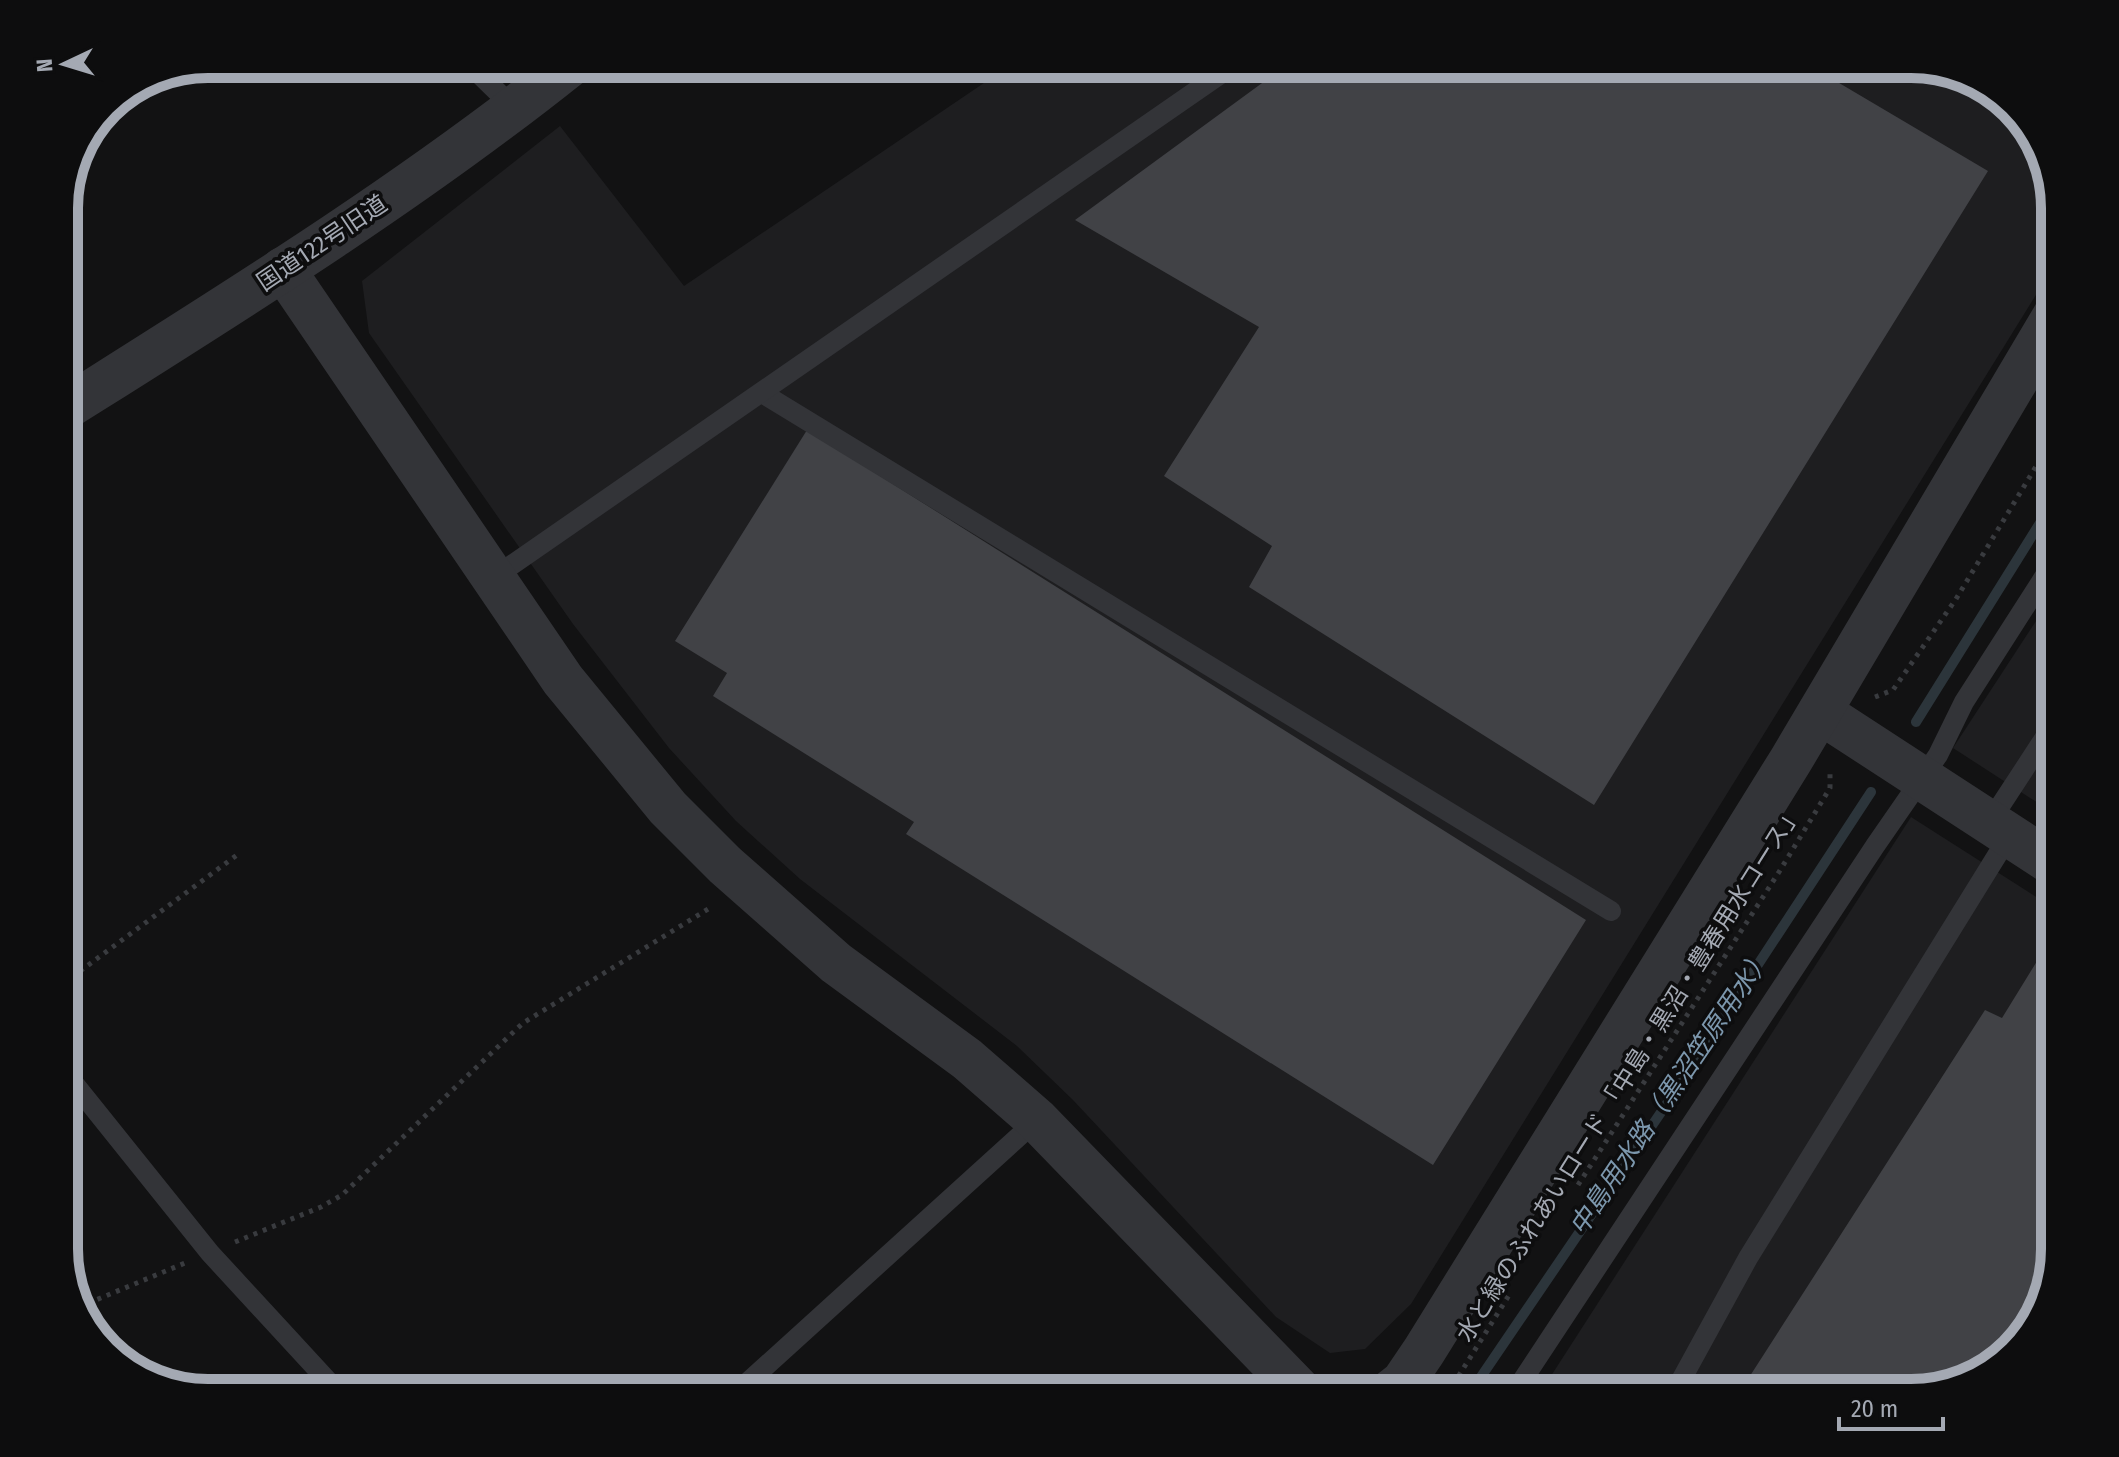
<svg xmlns="http://www.w3.org/2000/svg" width="2119" height="1457" viewBox="0 0 2119 1457" font-family="'Fira Sans Condensed','Noto Sans JP',sans-serif">
  <rect width="100%" height="100%" fill="#121213"/>
  <!-- built -->
  <g fill="#1e1e20">
    <path d="M1012,64H1911L1991,89L2040,144L2055,208V264L1411,1304L1365,1349L1330,1353L1276,1317L1073,1100L1017,1046L800,879L736,821L669,748L573,624L369,333L362,281L560,126L684,286Z"/>
    <path d="M2055,592V814L1953,748Z"/>
    <path d="M1911,817L2055,909V1249L2030,1329L1975,1378L1911,1393H1540Z"/>
  </g>
  <g fill="none" stroke-linecap="round" stroke-linejoin="round">
    <!-- stream -->
    <g stroke="#2c353b" stroke-width="10">
      <path d="M1916,722L2055,499"/>
      <path d="M1470,1393L1668,1102L1871,792"/>
    </g>
  </g>
  <!-- building -->
  <g fill="#414246">
    <path d="M1288,64H1807L1988,171L1594,805L1249,587L1272,546L1164,476L1259,327L1075,220Z"/>
    <path d="M807,430L1586,920L1433,1165L906,834L914,822L713,696L727,673L675,641Z"/>
    <path d="M2039,958L2055,968V1249L2030,1329L1975,1378L1911,1393H1739L1985,1010L2002,1018Z"/>
  </g>
  <g fill="none" stroke-linecap="round" stroke-linejoin="round">
    <!-- path -->
    <g stroke="#393b3f" stroke-width="5" stroke-dasharray="4 6" stroke-linecap="butt">
      <path d="M1875,697L1893,690L1956,599L2055,435"/>
      <path d="M64,983L237,855"/>
      <path d="M1578,1185L1779,872L1830,788V772"/>
      <path d="M235,1242L321,1207L342,1195L523,1023L713,906"/>
      <path d="M79,1307L185,1263"/>
      <path d="M1448,1393L1511,1292"/>
    </g>
    <!-- service -->
    <g stroke="#333438" stroke-width="20">
      <path d="M469,64L515,109"/>
      <path d="M762,393L1611,911"/>
      <path d="M493,578L1235,64"/>
      <path d="M1989,823L2055,722"/>
      <path d="M64,1071L210,1253L339,1393"/>
      <path d="M736,1393L1037,1120"/>
      <path d="M1514,1393L1875,846L1938,755L1964,702L2055,560"/>
      <path d="M1674,1393L1748,1258L2009,836"/>
    </g>
    <!-- tertiary -->
    <g stroke="#333438" stroke-width="44">
      <path d="M283,269L563,680L668,808L725,865L836,963L967,1059L1037,1120L1302,1393"/>
      <path d="M64,409C237,300 411,192 571,64"/>
      <path d="M1820,712L2055,865"/>
      <path d="M1389,1393L1403,1382L1424,1351L1791,760L2055,315"/>
    </g>
  </g>
  <g text-anchor="middle" stroke-width="7" stroke-linejoin="round" paint-order="stroke">
    <!-- street labels -->
    <g font-size="24" fill="#a4a9b3" stroke="#0d0d0e">
      <text transform="translate(322 243) rotate(-34)" y="8">国道122号旧道</text>
      <text transform="translate(1629 1073) rotate(-58)" y="8">水と緑のふれあいロード 「中島・黒沼・豊春用水コース」</text>
    </g>
    <!-- water labels -->
    <g font-size="26" font-style="italic" fill="#7c97ad" stroke="#0d0d0e">
      <text transform="translate(1670 1092) rotate(-56)" y="9">中島用水路（黒沼笠原用水）</text>
    </g>
  </g>
  <!-- crop -->
  <path d="M0 0H2119V1457H0ZM208 78H1911A130 130 0 0 1 2041 208V1249A130 130 0 0 1 1911 1379H208A130 130 0 0 1 78 1249V208A130 130 0 0 1 208 78Z" fill="#0d0d0e" fill-rule="evenodd"/>
  <path fill="none" stroke="#a4a9b3" stroke-width="10" d="M208 78H1911A130 130 0 0 1 2041 208V1249A130 130 0 0 1 1911 1379H208A130 130 0 0 1 78 1249V208A130 130 0 0 1 208 78Z"/>
  <!-- north arrow -->
  <g transform="translate(64 64) rotate(266)" stroke="#0d0d0e" stroke-width="6" paint-order="stroke">
  <path d="M0-6L14 30L0 20L-14 30Z" fill="#a4a9b3"/>
  <text y="-12" font-size="22" font-weight="bold" text-anchor="middle" fill="#a4a9b3">N</text>
  </g>
  <!-- scale -->
  <path d="M1839 1417v12h104v-12" fill="none" stroke="#a4a9b3" stroke-width="4"/>
  <text x="1851" y="1417" font-size="24" fill="#a4a9b3" stroke="#0d0d0e" stroke-width="6" paint-order="stroke">20 m</text>
</svg>
